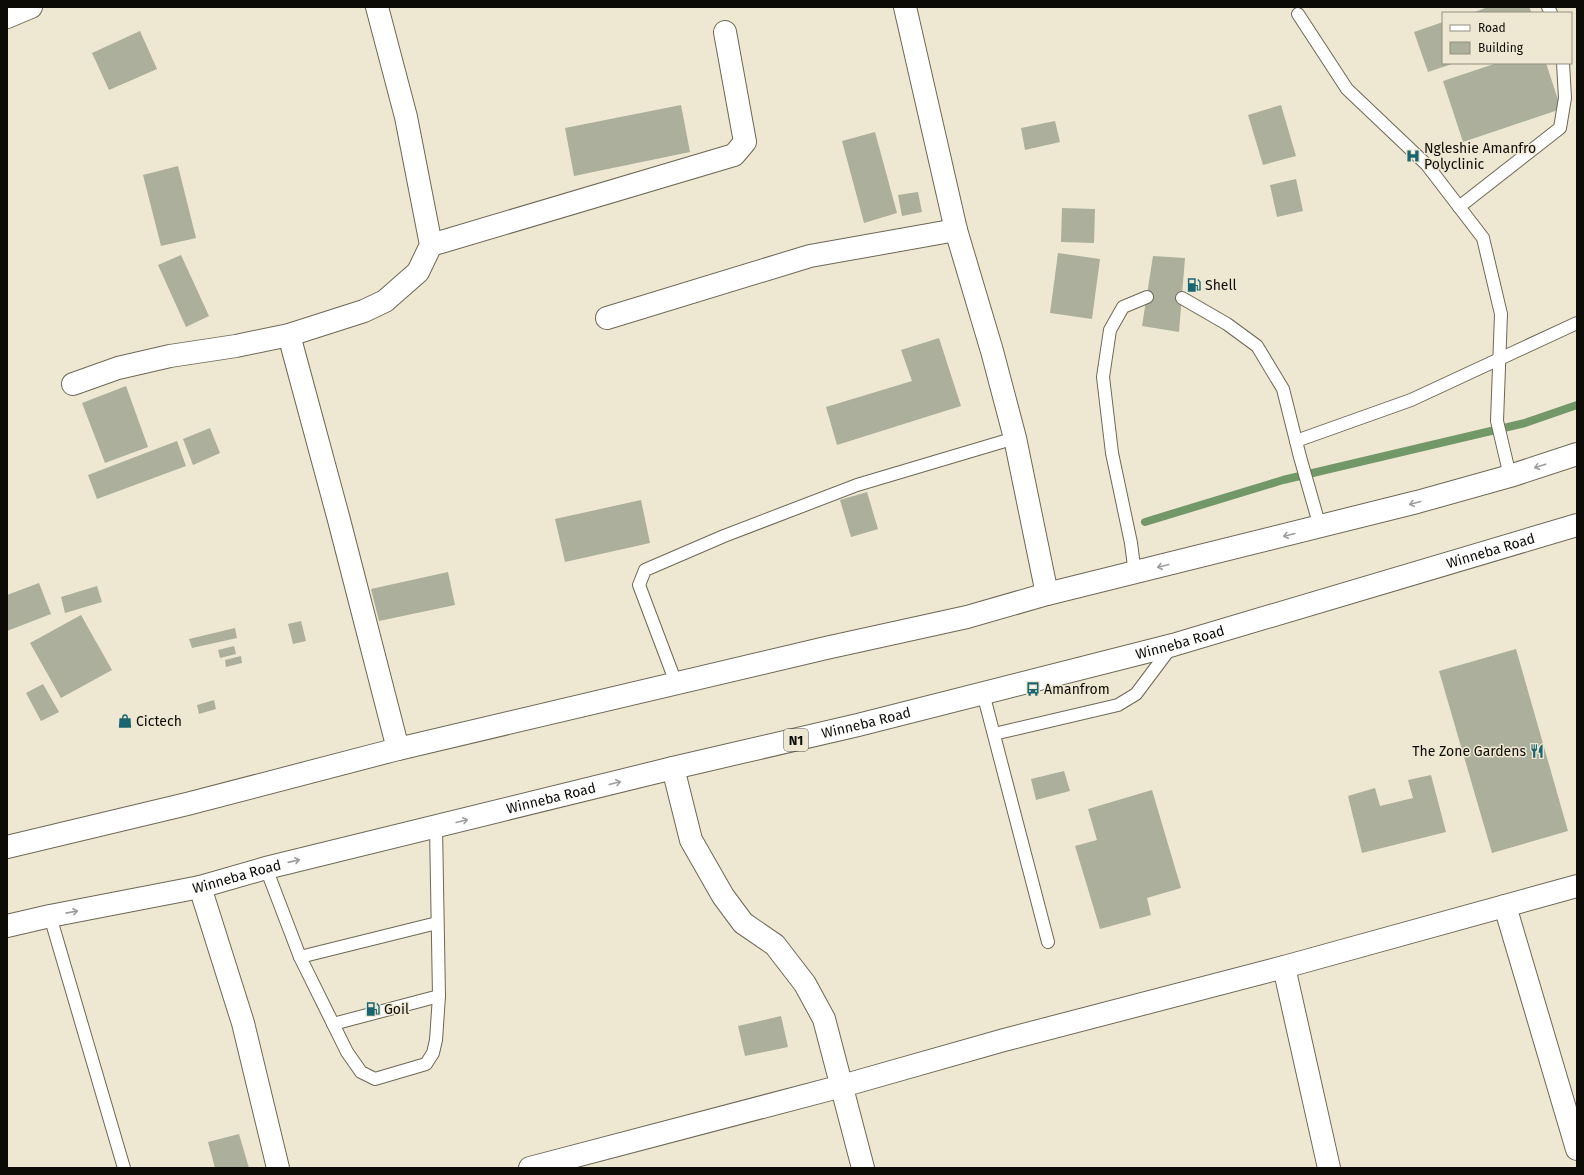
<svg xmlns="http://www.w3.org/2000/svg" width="1584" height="1175" viewBox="0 0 1584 1175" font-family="'Fira Sans',sans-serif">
  <rect width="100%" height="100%" fill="#eee8d3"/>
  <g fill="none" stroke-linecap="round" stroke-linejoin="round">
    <!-- stream -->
    <path stroke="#729769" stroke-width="8" d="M1145,522L1283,480L1525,423L1577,405"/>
  </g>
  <!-- building -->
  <g fill="#abaf9b">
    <path d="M1488,7H1529L1532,13H1472Z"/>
    <path d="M1443,22V63H1455L1428,72L1414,32Z"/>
    <path d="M140,31L157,69L109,90L92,53Z"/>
    <path d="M1497,63H1546L1561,109L1463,142L1443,81Z"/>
    <path d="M681,105L690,152L574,176L565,128Z"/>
    <path d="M1281,105L1296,156L1263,165L1248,115Z"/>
    <path d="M1055,121L1060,142L1025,150L1021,128Z"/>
    <path d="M875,132L897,213L864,223L842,141Z"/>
    <path d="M178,166L196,238L161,246L143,175Z"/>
    <path d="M1296,179L1303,211L1277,217L1270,185Z"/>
    <path d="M918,192L922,212L902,216L898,195Z"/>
    <path d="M1062,208L1095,209L1094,243L1061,242Z"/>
    <path d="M1058,253L1100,259L1092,319L1050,313Z"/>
    <path d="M181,255L209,316L186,327L158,265Z"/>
    <path d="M1153,256L1185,258L1179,332L1142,326Z"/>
    <path d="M939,338L961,406L837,445L826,407L912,381L901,350Z"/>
    <path d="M126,386L148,447L105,463L82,403Z"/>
    <path d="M210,428L220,453L193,465L183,439Z"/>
    <path d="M177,441L186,466L97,499L88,475Z"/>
    <path d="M867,492L878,529L851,537L840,500Z"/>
    <path d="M641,500L650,543L565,562L555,519Z"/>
    <path d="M448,572L455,605L379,621L371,589Z"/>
    <path d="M39,583L51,614L7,631V595Z"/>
    <path d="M97,586L102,602L65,613L61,597Z"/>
    <path d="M81,615L112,670L61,698L30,643Z"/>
    <path d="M301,621L306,641L293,644L288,624Z"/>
    <path d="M235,628L237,638L192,648L189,639Z"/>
    <path d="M234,646L236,654L220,658L218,650Z"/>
    <path d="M1516,649L1568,831L1492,853L1439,671Z"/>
    <path d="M241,656L242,663L226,667L225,660Z"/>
    <path d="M43,684L59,712L41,721L26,693Z"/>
    <path d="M214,700L216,709L199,714L197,705Z"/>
    <path d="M1064,771L1070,791L1036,800L1031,779Z"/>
    <path d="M1431,775L1446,832L1362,853L1348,796L1375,788L1380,806L1413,798L1408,780Z"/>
    <path d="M1152,790L1181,888L1147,898L1151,915L1100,929L1075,846L1097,840L1088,809Z"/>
    <path d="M781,1016L788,1047L745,1056L738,1026Z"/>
    <path d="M239,1134L249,1168H215L208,1142Z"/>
  </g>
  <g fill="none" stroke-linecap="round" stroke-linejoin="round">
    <defs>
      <g id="service">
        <path d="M1548,7L1551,13"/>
        <path d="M1298,14L1347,89L1427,165L1483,238L1501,314L1497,421L1510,476"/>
        <path d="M1459,207L1560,128L1565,98L1563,63"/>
        <path d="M1182,298L1227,324L1257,346L1283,389L1300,457L1320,527"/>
        <path d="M1296,441L1411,400L1577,323"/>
        <path d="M1135,574L1131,543L1112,453L1103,377L1110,330L1123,307L1147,297"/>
        <path d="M676,683L639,585L645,570L724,536L857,485L1015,438"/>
        <path d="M983,693L1048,942"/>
        <path d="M994,734L1118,705L1136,694L1172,646"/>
        <path d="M266,868L300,957L347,1052L361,1072L375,1079L426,1064L433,1053L436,1040L439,996L436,827"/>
        <path d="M50,916L124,1168"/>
        <path d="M300,957L437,923"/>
        <path d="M333,1024L439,996"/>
      </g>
      <g id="minor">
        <path d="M7,17L31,7"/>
        <path d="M431,245L734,155L745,142L725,32"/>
        <path d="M607,318L810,256L956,230"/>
        <path d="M289,335L339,520L398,749"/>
        <path d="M73,384L118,368L170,356L236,346L289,335L364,311L385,301L418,272L431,245L406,117L377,7"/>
        <path d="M673,768L691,840L723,896L743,923L775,945L805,984L824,1019L863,1168"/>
        <path d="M200,887L243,1023L278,1168"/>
        <path d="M1505,906L1577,1149"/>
        <path d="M1284,967L1329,1168"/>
        <path d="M530,1168L842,1086L1004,1040L1284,967L1577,886"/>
      </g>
      <path id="tertiary" d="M905,7L956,230L992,351L1015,438L1047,594"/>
      <g id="trunk">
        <path d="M7,847L187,804L398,749L826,648L967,617L1047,594L1417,502L1510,476L1577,454"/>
        <path id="s1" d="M7,926L50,916L200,887L266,868L673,768L858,725L1173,645L1577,525"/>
      </g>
    </defs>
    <!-- service casing -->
    <use href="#service" stroke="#6d6855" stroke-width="14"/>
    <!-- minor casing -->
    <use href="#minor" stroke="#6d6855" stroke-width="24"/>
    <!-- tertiary casing -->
    <use href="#tertiary" stroke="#6d6855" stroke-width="24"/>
    <!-- trunk casing -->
    <use href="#trunk" stroke="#6d6855" stroke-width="24"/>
    <!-- service -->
    <use href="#service" stroke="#fff" stroke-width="12"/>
    <!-- minor -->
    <use href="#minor" stroke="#fff" stroke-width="22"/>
    <!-- tertiary -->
    <use href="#tertiary" stroke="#fff" stroke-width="22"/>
    <!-- trunk -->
    <use href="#trunk" stroke="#fff" stroke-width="22"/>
  </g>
  <!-- one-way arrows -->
  <defs><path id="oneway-shaft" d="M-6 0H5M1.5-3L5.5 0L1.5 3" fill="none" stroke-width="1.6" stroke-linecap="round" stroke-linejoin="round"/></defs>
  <g stroke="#9e9d9b">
    <use href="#oneway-shaft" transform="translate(1540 466) rotate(162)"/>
    <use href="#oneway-shaft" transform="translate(1415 503) rotate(165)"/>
    <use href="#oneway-shaft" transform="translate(1289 535) rotate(166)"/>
    <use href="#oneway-shaft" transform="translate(1163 566) rotate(166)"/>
    <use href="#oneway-shaft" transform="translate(615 783) rotate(-14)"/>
    <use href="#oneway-shaft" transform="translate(462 821) rotate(-14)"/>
    <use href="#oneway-shaft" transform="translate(294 861) rotate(-13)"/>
    <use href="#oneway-shaft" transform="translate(72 912) rotate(-11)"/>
  </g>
  <!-- icons -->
  <defs>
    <symbol id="hospital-bare" viewBox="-9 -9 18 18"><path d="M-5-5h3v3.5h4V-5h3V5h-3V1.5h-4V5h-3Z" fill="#1a656f" stroke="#eee8d3" stroke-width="2.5" paint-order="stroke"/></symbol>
    <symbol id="fuel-bare" viewBox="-9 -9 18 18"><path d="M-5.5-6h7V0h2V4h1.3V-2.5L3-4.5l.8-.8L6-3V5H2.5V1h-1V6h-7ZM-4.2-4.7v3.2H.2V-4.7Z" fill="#1a656f" stroke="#eee8d3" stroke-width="2.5" paint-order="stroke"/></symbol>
    <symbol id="bus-bare" viewBox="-9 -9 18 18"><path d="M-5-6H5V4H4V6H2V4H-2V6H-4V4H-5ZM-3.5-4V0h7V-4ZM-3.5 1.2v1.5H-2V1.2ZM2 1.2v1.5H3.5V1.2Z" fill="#1a656f" stroke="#eee8d3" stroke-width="2.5" paint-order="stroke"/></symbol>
    <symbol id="shop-bare" viewBox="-9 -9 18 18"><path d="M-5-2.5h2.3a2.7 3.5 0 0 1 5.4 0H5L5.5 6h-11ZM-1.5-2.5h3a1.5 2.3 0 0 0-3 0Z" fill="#1a656f" stroke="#eee8d3" stroke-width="2.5" paint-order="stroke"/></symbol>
    <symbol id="restaurant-bare" viewBox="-9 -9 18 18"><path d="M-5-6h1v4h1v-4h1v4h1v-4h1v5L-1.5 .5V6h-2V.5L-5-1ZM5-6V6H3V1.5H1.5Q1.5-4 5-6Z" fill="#1a656f" stroke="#eee8d3" stroke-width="2.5" paint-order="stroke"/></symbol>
  </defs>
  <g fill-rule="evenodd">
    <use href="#hospital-bare" x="1403" y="146" width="20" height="20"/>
    <use href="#fuel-bare" x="1184" y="275" width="20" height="20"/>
    <use href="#bus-bare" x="1023" y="679" width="20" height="20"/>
    <use href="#shop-bare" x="115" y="711" width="20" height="20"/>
    <use href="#restaurant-bare" x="1527" y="741" width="20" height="20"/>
    <use href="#fuel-bare" x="363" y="999" width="20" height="20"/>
  </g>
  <g text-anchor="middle" stroke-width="3" stroke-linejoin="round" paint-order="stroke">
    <!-- shield labels -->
    <rect fill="#eee8d3" stroke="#504d43" stroke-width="1" x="784" y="729" width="24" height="22" rx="3"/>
    <g font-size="13" font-weight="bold" fill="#0d0b05">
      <text x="796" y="745">N1</text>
    </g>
    <!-- poi labels -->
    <g font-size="14" fill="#0d0b05" stroke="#eee8d3" text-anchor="start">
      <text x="1424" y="153">Ngleshie Amanfro<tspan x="1424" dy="16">Polyclinic</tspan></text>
      <text x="1205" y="290">Shell</text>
      <text x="1044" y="694">Amanfrom</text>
      <text x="136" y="726">Cictech</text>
      <text x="1526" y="756" text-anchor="end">The Zone Gardens</text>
      <text x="384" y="1014">Goil</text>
    </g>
    <!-- street labels -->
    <g font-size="14" fill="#0d0b05" stroke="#eee8d3">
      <text dy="5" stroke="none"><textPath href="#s1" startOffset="1531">Winneba Road</textPath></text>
      <text dy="5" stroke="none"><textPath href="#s1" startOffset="1207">Winneba Road</textPath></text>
      <text dy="5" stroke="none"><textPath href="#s1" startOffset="883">Winneba Road</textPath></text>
      <text dy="5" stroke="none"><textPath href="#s1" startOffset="559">Winneba Road</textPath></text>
      <text dy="5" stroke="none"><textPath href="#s1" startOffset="235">Winneba Road</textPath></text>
    </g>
  </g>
  <!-- border -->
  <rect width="1584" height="1175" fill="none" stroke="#0d0b05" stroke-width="16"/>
  <!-- legend -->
  <rect x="1442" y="12" width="130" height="52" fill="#eee8d3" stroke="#949081"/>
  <rect x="1450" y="25" width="20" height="6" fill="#ffffff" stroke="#949081"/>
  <text x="1478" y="32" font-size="12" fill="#0d0b05">Road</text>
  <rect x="1450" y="42" width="20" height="12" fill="#abaf9b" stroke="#949081"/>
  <text x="1478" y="52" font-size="12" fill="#0d0b05">Building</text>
</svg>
